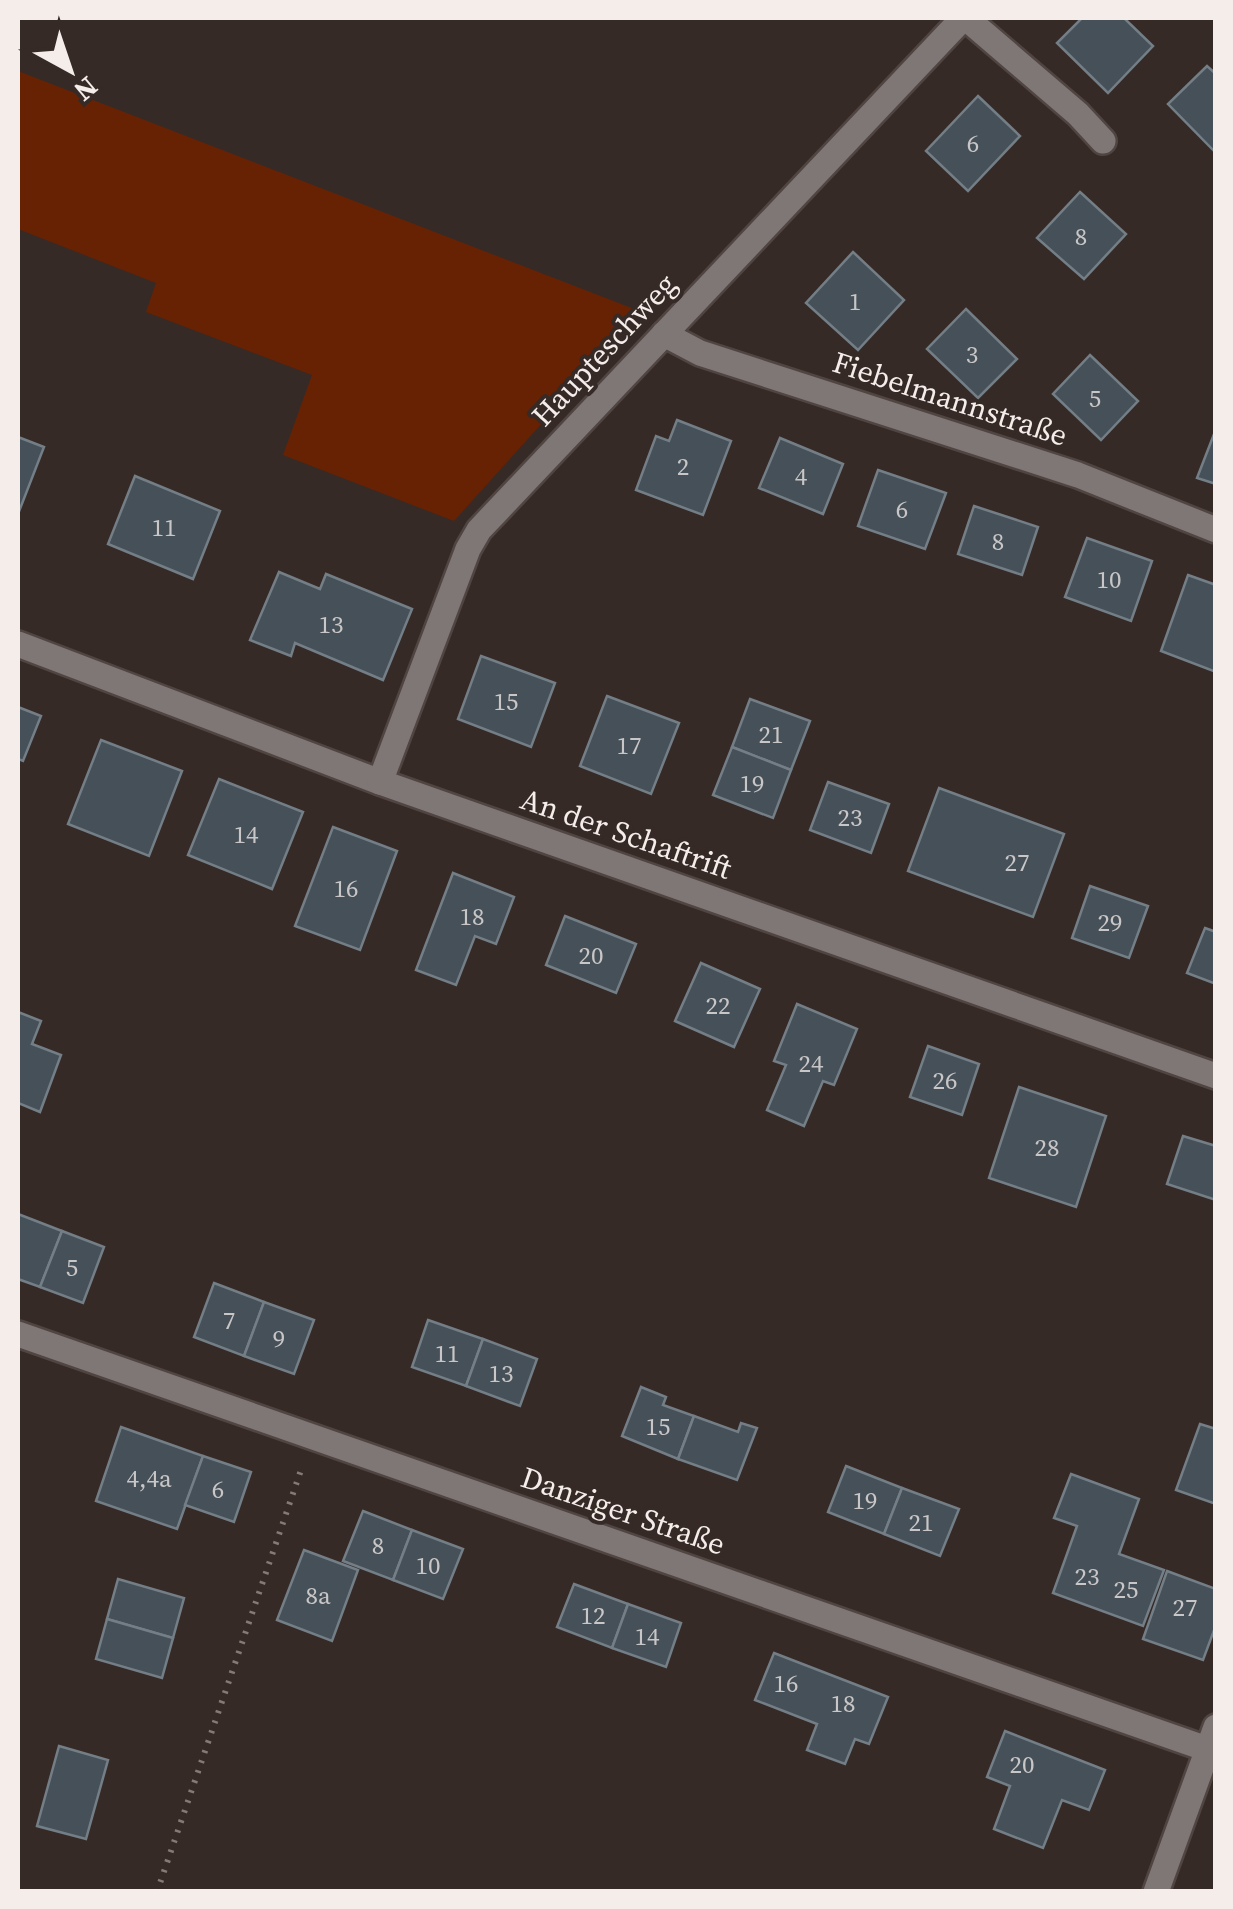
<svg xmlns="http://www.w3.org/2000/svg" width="1233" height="1909" viewBox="0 0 1233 1909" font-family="'Source Serif 4',serif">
  <rect width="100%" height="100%" fill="#362a27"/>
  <!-- green -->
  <path fill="#672204" d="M18,71L642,312L454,521L283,455L312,375L146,312L156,283L18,229Z"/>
  <!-- building -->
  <g fill="#465058" stroke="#737e86" stroke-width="2.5">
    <path d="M1082,18H1124L1153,46L1108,93L1057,43Z"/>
    <path d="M1207,66L1216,74V153L1168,104Z"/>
    <path d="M978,96L1020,136L968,191L926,151Z"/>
    <path d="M1080,192L1126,234L1084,279L1037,238Z"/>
    <path d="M853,252L904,300L858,350L806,303Z"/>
    <path d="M966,309L1017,359L978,398L927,349Z"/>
    <path d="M1090,355L1138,401L1101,440L1053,394Z"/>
    <path d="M677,420L731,441L703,515L636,490L656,436L669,441Z"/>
    <path d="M1216,429V484L1197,478Z"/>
    <path d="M18,437L44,447L18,514Z"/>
    <path d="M780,438L843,464L823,514L759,488Z"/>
    <path d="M878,470L946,493L925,549L858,526Z"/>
    <path d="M135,476L220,511L193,579L108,544Z"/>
    <path d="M974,506L1038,527L1022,575L958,554Z"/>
    <path d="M1087,538L1152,561L1131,621L1065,597Z"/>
    <path d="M279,572L320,589L326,574L412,609L383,680L295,643L291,656L250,640Z"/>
    <path d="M1188,575L1216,585V672L1161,651Z"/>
    <path d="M481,656L555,683L531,747L458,719Z"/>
    <path d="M607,696L679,723L651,794L580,766Z"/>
    <path d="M750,699L810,721L791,770L732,747Z"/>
    <path d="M18,707L41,716L23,761L18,759Z"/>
    <path d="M101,740L182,771L149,856L68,824Z"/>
    <path d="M732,747L791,770L773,818L713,795Z"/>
    <path d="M219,779L303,812L272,889L188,855Z"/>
    <path d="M828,782L889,804L871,853L810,830Z"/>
    <path d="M939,788L1064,834L1033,917L908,871Z"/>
    <path d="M333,827L397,851L360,950L295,926Z"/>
    <path d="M453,873L514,897L496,944L475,936L456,985L416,970Z"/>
    <path d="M1090,886L1148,906L1129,958L1072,938Z"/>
    <path d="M565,916L636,944L616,993L546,965Z"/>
    <path d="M1205,928L1216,932V984L1187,973Z"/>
    <path d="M701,963L760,989L734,1047L675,1021Z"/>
    <path d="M797,1004L857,1029L834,1085L823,1081L804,1126L767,1110L786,1065L774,1061Z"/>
    <path d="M18,1012L41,1021L32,1044L61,1055L40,1112L18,1103Z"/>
    <path d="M928,1046L979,1064L962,1115L910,1097Z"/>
    <path d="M1019,1087L1106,1116L1076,1207L989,1178Z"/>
    <path d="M1183,1136L1216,1146V1200L1167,1184Z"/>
    <path d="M18,1214L62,1231L40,1287L18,1279Z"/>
    <path d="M62,1231L104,1247L83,1303L40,1287Z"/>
    <path d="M214,1283L264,1302L244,1356L194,1337Z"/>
    <path d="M264,1302L314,1320L294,1374L244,1356Z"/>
    <path d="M428,1320L483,1339L466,1386L412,1367Z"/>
    <path d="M483,1339L537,1359L520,1406L466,1386Z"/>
    <path d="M641,1387L666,1397L663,1405L694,1416L678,1459L622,1436Z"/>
    <path d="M694,1416L738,1432L741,1423L757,1428L737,1480L678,1459Z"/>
    <path d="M1200,1424L1216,1429V1504L1176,1490Z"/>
    <path d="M121,1427L203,1456L177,1529L96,1501Z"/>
    <path d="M203,1456L251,1472L234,1522L185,1505Z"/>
    <path d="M846,1466L902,1488L884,1534L828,1512Z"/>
    <path d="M1071,1474L1139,1499L1119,1554L1164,1570L1143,1626L1053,1593L1077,1526L1054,1518Z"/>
    <path d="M902,1488L959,1509L940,1556L884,1534Z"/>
    <path d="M363,1511L412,1530L393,1580L343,1561Z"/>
    <path d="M412,1530L463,1549L443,1599L393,1580Z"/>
    <path d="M304,1550L358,1570L332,1641L277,1620Z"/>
    <path d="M1167,1571L1216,1589V1625L1203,1660L1143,1639Z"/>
    <path d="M118,1579L184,1598L173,1638L107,1619Z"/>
    <path d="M574,1584L628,1604L612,1648L557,1627Z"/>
    <path d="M628,1604L681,1623L666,1667L612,1648Z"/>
    <path d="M107,1619L173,1638L162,1678L96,1659Z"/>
    <path d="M774,1653L888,1697L869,1744L855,1739L845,1764L807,1750L817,1724L755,1700Z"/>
    <path d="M1005,1731L1105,1770L1089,1810L1062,1800L1043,1848L994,1829L1010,1786L987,1777Z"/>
    <path d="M59,1746L108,1760L86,1839L37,1826Z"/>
  </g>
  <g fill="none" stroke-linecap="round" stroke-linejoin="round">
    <defs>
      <g id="minor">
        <path d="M966,18L1078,114L1103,141"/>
        <path d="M664,334L700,353L1078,475L1216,530"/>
        <path d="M18,644L380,782L1216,1076"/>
        <path d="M380,782L468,549L479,530L963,18"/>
        <path d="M18,1334L1207,1749"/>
        <path d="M1156,1892L1216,1727"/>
      </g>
    </defs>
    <!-- minor casing -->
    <use href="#minor" stroke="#514542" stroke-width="30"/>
    <!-- path -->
    <path stroke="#847a77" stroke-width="6" stroke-dasharray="2.5 8" stroke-linecap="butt" d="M157,1892L302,1467"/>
    <!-- minor -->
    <use href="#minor" stroke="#7e7775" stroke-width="25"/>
  </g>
  <g text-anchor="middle" stroke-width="8" stroke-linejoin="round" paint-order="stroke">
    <!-- number labels -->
    <g font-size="25" fill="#c8c6c6">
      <text x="973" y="152">6</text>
      <text x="1081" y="245">8</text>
      <text x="855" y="310">1</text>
      <text x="972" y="363">3</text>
      <text x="1095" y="407">5</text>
      <text x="683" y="475">2</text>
      <text x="801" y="485">4</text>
      <text x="902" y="518">6</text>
      <text x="164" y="536">11</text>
      <text x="998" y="550">8</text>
      <text x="1109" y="588">10</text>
      <text x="331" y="633">13</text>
      <text x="506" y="710">15</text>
      <text x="771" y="743">21</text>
      <text x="629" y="754">17</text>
      <text x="752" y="792">19</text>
      <text x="850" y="826">23</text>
      <text x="246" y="843">14</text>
      <text x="1017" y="871">27</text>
      <text x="346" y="897">16</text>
      <text x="472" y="925">18</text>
      <text x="1110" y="931">29</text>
      <text x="591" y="964">20</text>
      <text x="718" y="1014">22</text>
      <text x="811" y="1072">24</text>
      <text x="945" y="1089">26</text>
      <text x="1047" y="1156">28</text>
      <text x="72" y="1276">5</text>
      <text x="229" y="1329">7</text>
      <text x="279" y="1347">9</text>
      <text x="447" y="1362">11</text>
      <text x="501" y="1382">13</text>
      <text x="658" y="1435">15</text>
      <text x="149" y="1487">4,4a</text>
      <text x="218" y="1498">6</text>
      <text x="865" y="1509">19</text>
      <text x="921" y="1531">21</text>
      <text x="378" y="1554">8</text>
      <text x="428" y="1574">10</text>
      <text x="1087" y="1585">23</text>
      <text x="1126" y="1598">25</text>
      <text x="318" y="1604">8a</text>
      <text x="1185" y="1616">27</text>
      <text x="593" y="1624">12</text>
      <text x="647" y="1645">14</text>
      <text x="786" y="1692">16</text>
      <text x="843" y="1712">18</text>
      <text x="1022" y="1773">20</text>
    </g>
    <!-- street labels -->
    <g font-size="30" fill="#f4edea" stroke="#362a27">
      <text transform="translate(604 350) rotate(-47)" y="10">Haupteschweg</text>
      <text transform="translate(950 399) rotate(18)" y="10">Fiebelmannstraße</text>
      <text transform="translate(626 834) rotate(19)" y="10">An der Schaftrift</text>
      <text transform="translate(623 1511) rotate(19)" y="10">Danziger Straße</text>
    </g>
  </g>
  <!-- border -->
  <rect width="1233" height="1909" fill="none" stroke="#f4edea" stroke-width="40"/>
  <!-- north arrow -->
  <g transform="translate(70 70) rotate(140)" stroke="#362a27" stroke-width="8" paint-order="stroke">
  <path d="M0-8L18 38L0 25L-18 38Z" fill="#f4edea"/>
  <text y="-15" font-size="28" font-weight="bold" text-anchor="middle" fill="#f4edea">N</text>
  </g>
</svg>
